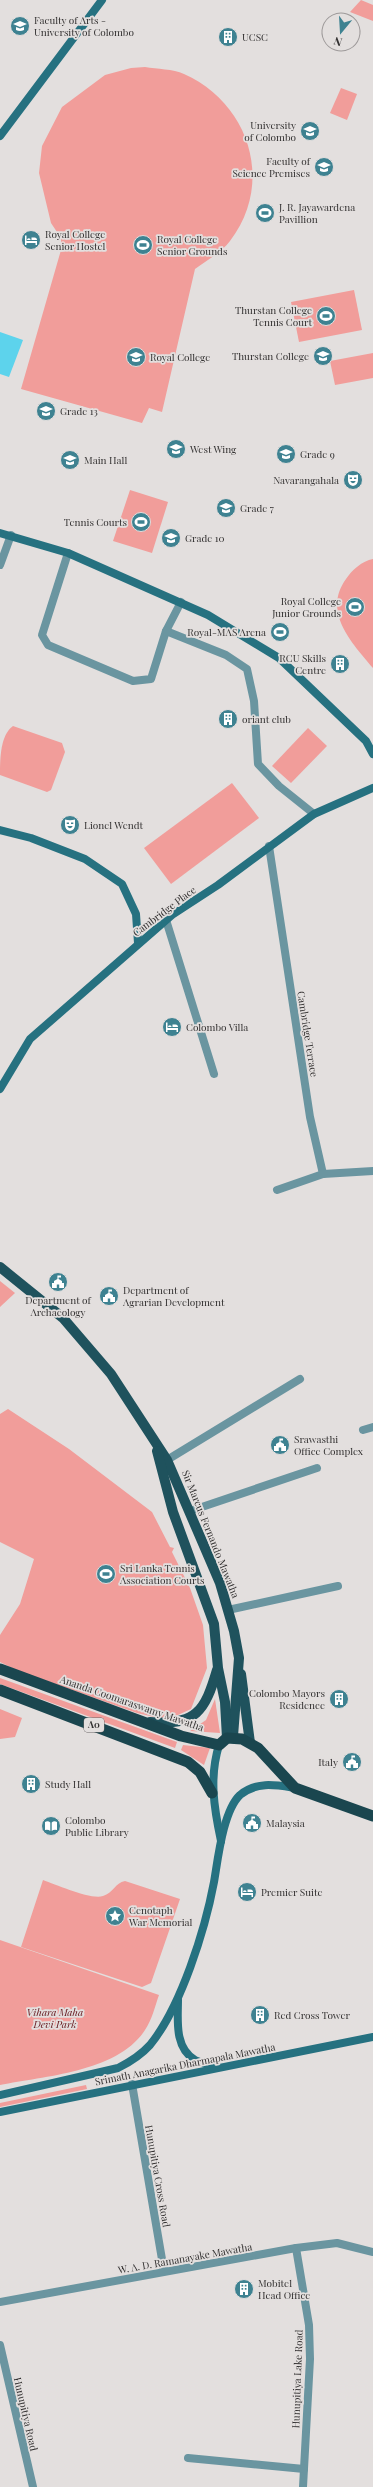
<svg xmlns="http://www.w3.org/2000/svg" width="373" height="2487" viewBox="0 0 373 2487" font-family="'Playfair Display',serif">
  <rect width="100%" height="100%" fill="#e3dfde"/>
  <!-- green -->
  <g fill="#f19d9a">
    <path d="M361,0L373,5V21L350,12Z"/>
    <path d="M145,67C157,69 173,69 184,74C249,103 275,182 230,241C221,253 207,260 195,269L162,412L149,408L142,423L21,389L61,250V238L51,223L39,173L42,146L62,107L105,75L131,68Z"/>
    <path d="M341,88L357,94L347,120L330,113Z"/>
    <path d="M354,290L362,330L299,342L291,302Z"/>
    <path d="M373,353V378L335,385L330,361Z"/>
    <path d="M130,490L168,502L152,553L113,541Z"/>
    <path d="M373,559V668C352,643 322,612 346,579C352,570 362,561 373,559Z"/>
    <path d="M13,726L62,743L65,752L51,790L47,792L0,775C0,760 0,735 13,726Z"/>
    <path d="M308,728L327,746L291,783L272,766Z"/>
    <path d="M232,783L259,818L171,884L144,848Z"/>
    <path d="M0,1281L15,1293L0,1307Z"/>
    <path d="M8,1409L69,1449L152,1512L170,1547L174,1548L172,1552L190,1588L203,1625L207,1668L191,1709L167,1720L137,1713L16,1670L0,1662V1635L20,1604L34,1559L0,1542V1414Z"/>
    <path d="M0,1678L177,1742L175,1748L0,1684Z"/>
    <path d="M215,1699L220,1733L190,1731L206,1720Z"/>
    <path d="M0,1709L22,1718L15,1737L0,1739Z"/>
    <path d="M183,1745L210,1748L204,1765L181,1750Z"/>
    <path d="M43,1880C57,1885 91,1900 103,1896C113,1893 115,1883 125,1881L180,1899L151,1983L142,1987L21,1947Z"/>
    <path d="M0,1940L159,1995C155,2006 152,2020 145,2030C118,2072 45,2076 0,2085Z"/>
    <path d="M86,2085L87,2089L0,2107V2103Z"/>
  </g>
  <!-- water -->
  <path fill="#5dd3ec" d="M0,332L23,340L9,377L0,374Z"/>
  <g fill="none" stroke-linecap="round" stroke-linejoin="round">
    <!-- minor -->
    <g stroke="#6a95a0" stroke-width="8">
      <path d="M68,553L42,635L48,645L133,681L151,679L166,631L181,602"/>
      <path d="M0,565L11,535"/>
      <path d="M166,631L226,655L247,669L254,701L258,764L279,786L314,814"/>
      <path d="M269,846L310,1117L323,1174L373,1171"/>
      <path d="M166,920L214,1074"/>
      <path d="M277,1190L323,1174"/>
      <path d="M363,1430L373,1427"/>
      <path d="M167,1460L300,1379"/>
      <path d="M190,1511L317,1468"/>
      <path d="M228,1610L338,1586"/>
      <path d="M132,2084L164,2271"/>
      <path d="M296,2248L309,2325L310,2359L303,2487"/>
      <path d="M0,2302L296,2248L337,2243L373,2252"/>
      <path d="M0,2345L33,2487"/>
      <path d="M188,2458L304,2469"/>
    </g>
    <!-- secondary -->
    <g stroke="#267180" stroke-width="8">
      <path d="M0,136L102,0"/>
      <path d="M0,533L68,553L208,615L279,658L366,741L373,754"/>
      <path d="M0,830L31,838L85,859L122,884L136,914L138,943"/>
      <path d="M0,1089L30,1039L172,915L218,885L314,814L373,788"/>
      <path d="M219,1745C209,1778 214,1808 221,1841"/>
      <path d="M178,2000C178,2019 174,2048 195,2060C201,2063 211,2065 218,2067"/>
      <path d="M0,2095L118,2068C130,2062 141,2055 150,2045C181,2007 205,1930 214,1882C218,1859 223,1811 240,1795C257,1781 276,1785 295,1788"/>
      <path d="M0,2112L373,2037"/>
    </g>
    <!-- primary -->
    <g stroke="#1f525d" stroke-width="10">
      <path d="M0,1267L63,1318L111,1374L167,1460L220,1583L234,1631L239,1658L233,1736"/>
      <path d="M157,1451L173,1512L214,1624L218,1668L225,1702L227,1738"/>
      <path d="M241,1674L250,1743"/>
      <path d="M150,1722C196,1726 205,1711 217,1670"/>
    </g>
    <!-- trunk -->
    <g stroke="#1a464f" stroke-width="11">
      <path d="M0,1669L181,1736L219,1745L227,1738L242,1739L258,1748L295,1788L373,1816"/>
      <path d="M0,1690L188,1762L200,1772L212,1793"/>
    </g>
  </g>
  <!-- icons -->
  <defs>
    <symbol id="university-disc" viewBox="-11 -11 22 22"><circle r="9.5" fill="#3e8291" stroke="#e3dfde"/><path d="M0-5L7-2L0 1L-7-2ZM-4 1L0 2.5L4 1V4Q0 6-4 4Z" fill="#fff"/></symbol>
    <symbol id="building-disc" viewBox="-11 -11 22 22"><circle r="9.5" fill="#3e8291" stroke="#e3dfde"/><path d="M-4-6H4V6H1V3H-1V6H-4ZM-2.5-4.3h1.7v1.8h-1.7ZM.8-4.3h1.7v1.8H.8ZM-2.5-1h1.7V.8h-1.7ZM.8-1h1.7V.8H.8Z" fill="#fff"/></symbol>
    <symbol id="stadium-disc" viewBox="-11 -11 22 22"><circle r="9.5" fill="#3e8291" stroke="#e3dfde"/><path d="M0-5a6.5 5 0 1 0 0 10a6.5 5 0 1 0 0-10ZM-3.5-1.8h7v3.6h-7Z" fill="#fff"/></symbol>
    <symbol id="hotel-disc" viewBox="-11 -11 22 22"><circle r="9.5" fill="#3e8291" stroke="#e3dfde"/><path d="M-6-4.5h1.5V1H6V5H4.5V3h-9V5H-6ZM-4 0a1.8 1.8 0 1 1 3.6 0ZM.5 0V-2.5h3Q6-2.5 6 0Z" fill="#fff"/></symbol>
    <symbol id="school-disc" viewBox="-11 -11 22 22"><circle r="9.5" fill="#3e8291" stroke="#e3dfde"/><path d="M0-5L7-2L0 1L-7-2ZM-4 1L0 2.5L4 1V4Q0 6-4 4Z" fill="#fff"/></symbol>
    <symbol id="theatre-disc" viewBox="-11 -11 22 22"><circle r="9.5" fill="#3e8291" stroke="#e3dfde"/><path d="M-5-5.5Q0-4 5-5.5V0Q5 5 0 6Q-5 5-5 0ZM-3.3-2.5H-1v1.5H-3.3ZM1-2.5H3.3v1.5H1ZM-2.8 1Q0 5.5 2.8 1Z" fill="#fff"/></symbol>
    <symbol id="civic-disc" viewBox="-11 -11 22 22"><circle r="9.5" fill="#3e8291" stroke="#e3dfde"/><path d="M-.6-6.5H3V-4.5H.6V-3L4-1V1h2V6H-6V1h2V-1L-.6-3ZM-1.2 2.5V6h2.4V2.5Z" fill="#fff"/></symbol>
    <symbol id="library-disc" viewBox="-11 -11 22 22"><circle r="9.5" fill="#3e8291" stroke="#e3dfde"/><path d="M-6-4Q-3-5.5-.7-3.5V5Q-3 3-6 4ZM6-4Q3-5.5 .7-3.5V5Q3 3 6 4Z" fill="#fff"/></symbol>
    <symbol id="sight-disc" viewBox="-11 -11 22 22"><circle r="9.5" fill="#3e8291" stroke="#e3dfde"/><path d="M0-6L1.8-2.2L6-1.7L2.9 1.2L3.7 5.4L0 3.3L-3.7 5.4L-2.9 1.2L-6-1.7L-1.8-2.2Z" fill="#fff"/></symbol>
  </defs>
  <g fill-rule="evenodd">
    <use href="#university-disc" x="9" y="15" width="22" height="22"/>
    <use href="#building-disc" x="217" y="26" width="22" height="22"/>
    <use href="#university-disc" x="299" y="120" width="22" height="22"/>
    <use href="#university-disc" x="313" y="156" width="22" height="22"/>
    <use href="#stadium-disc" x="254" y="202" width="22" height="22"/>
    <use href="#hotel-disc" x="20" y="229" width="22" height="22"/>
    <use href="#stadium-disc" x="132" y="234" width="22" height="22"/>
    <use href="#stadium-disc" x="315" y="305" width="22" height="22"/>
    <use href="#school-disc" x="312" y="345" width="22" height="22"/>
    <use href="#school-disc" x="125" y="346" width="22" height="22"/>
    <use href="#university-disc" x="35" y="400" width="22" height="22"/>
    <use href="#university-disc" x="165" y="438" width="22" height="22"/>
    <use href="#school-disc" x="275" y="443" width="22" height="22"/>
    <use href="#university-disc" x="59" y="449" width="22" height="22"/>
    <use href="#theatre-disc" x="342" y="469" width="22" height="22"/>
    <use href="#school-disc" x="215" y="497" width="22" height="22"/>
    <use href="#stadium-disc" x="130" y="511" width="22" height="22"/>
    <use href="#university-disc" x="160" y="527" width="22" height="22"/>
    <use href="#stadium-disc" x="344" y="596" width="22" height="22"/>
    <use href="#stadium-disc" x="269" y="621" width="22" height="22"/>
    <use href="#building-disc" x="329" y="653" width="22" height="22"/>
    <use href="#building-disc" x="217" y="708" width="22" height="22"/>
    <use href="#theatre-disc" x="59" y="814" width="22" height="22"/>
    <use href="#hotel-disc" x="161" y="1016" width="22" height="22"/>
    <use href="#civic-disc" x="47" y="1271" width="22" height="22"/>
    <use href="#civic-disc" x="98" y="1285" width="22" height="22"/>
    <use href="#civic-disc" x="269" y="1434" width="22" height="22"/>
    <use href="#stadium-disc" x="95" y="1563" width="22" height="22"/>
    <use href="#building-disc" x="328" y="1688" width="22" height="22"/>
    <use href="#civic-disc" x="341" y="1751" width="22" height="22"/>
    <use href="#building-disc" x="20" y="1773" width="22" height="22"/>
    <use href="#civic-disc" x="241" y="1812" width="22" height="22"/>
    <use href="#library-disc" x="40" y="1815" width="22" height="22"/>
    <use href="#hotel-disc" x="236" y="1881" width="22" height="22"/>
    <use href="#sight-disc" x="104" y="1905" width="22" height="22"/>
    <use href="#building-disc" x="249" y="2004" width="22" height="22"/>
    <use href="#building-disc" x="233" y="2278" width="22" height="22"/>
  </g>
  <g text-anchor="middle" stroke-width="3.5" stroke-linejoin="round" paint-order="stroke">
    <!-- shield labels -->
    <rect fill="#e3dfde" stroke="#686565" stroke-width="1" x="84" y="1718" width="20" height="14" rx="3"/>
    <g font-size="9" font-weight="bold" fill="#333131">
      <text x="94" y="1728">A0</text>
    </g>
    <!-- poi labels -->
    <g font-size="10" fill="#333131" stroke="#e3dfde" text-anchor="start">
      <text x="34" y="24">Faculty of Arts -<tspan x="34" dy="12">University of Colombo</tspan></text>
      <text x="242" y="41">UCSC</text>
      <text x="296" y="129" text-anchor="end">University<tspan x="296" dy="12">of Colombo</tspan></text>
      <text x="310" y="165" text-anchor="end">Faculty of<tspan x="310" dy="12">Science Premises</tspan></text>
      <text x="279" y="211">J. R. Jayawardena<tspan x="279" dy="12">Pavillion</tspan></text>
      <text x="45" y="238">Royal College<tspan x="45" dy="12">Senior Hostel</tspan></text>
      <text x="157" y="243">Royal College<tspan x="157" dy="12">Senior Grounds</tspan></text>
      <text x="312" y="314" text-anchor="end">Thurstan College<tspan x="312" dy="12">Tennis Court</tspan></text>
      <text x="309" y="360" text-anchor="end">Thurstan College</text>
      <text x="150" y="361">Royal College</text>
      <text x="60" y="415">Grade 13</text>
      <text x="190" y="453">West Wing</text>
      <text x="300" y="458">Grade 9</text>
      <text x="84" y="464">Main Hall</text>
      <text x="339" y="484" text-anchor="end">Navarangahala</text>
      <text x="240" y="512">Grade 7</text>
      <text x="127" y="526" text-anchor="end">Tennis Courts</text>
      <text x="185" y="542">Grade 10</text>
      <text x="341" y="605" text-anchor="end">Royal College<tspan x="341" dy="12">Junior Grounds</tspan></text>
      <text x="266" y="636" text-anchor="end">Royal-MAS Arena</text>
      <text x="326" y="662" text-anchor="end">RCU Skills<tspan x="326" dy="12">Centre</tspan></text>
      <text x="242" y="723">oriant club</text>
      <text x="84" y="829">Lionel Wendt</text>
      <text x="186" y="1031">Colombo Villa</text>
      <text x="123" y="1294">Department of<tspan x="123" dy="12">Agrarian Development</tspan></text>
      <text x="58" y="1304" text-anchor="middle">Department of<tspan x="58" dy="12">Archaeology</tspan></text>
      <text x="294" y="1443">Srawasthi<tspan x="294" dy="12">Office Complex</tspan></text>
      <text x="120" y="1572">Sri Lanka Tennis<tspan x="120" dy="12">Association Courts</tspan></text>
      <text x="325" y="1697" text-anchor="end">Colombo Mayors<tspan x="325" dy="12">Residence</tspan></text>
      <text x="338" y="1766" text-anchor="end">Italy</text>
      <text x="45" y="1788">Study Hall</text>
      <text x="65" y="1824">Colombo<tspan x="65" dy="12">Public Library</tspan></text>
      <text x="266" y="1827">Malaysia</text>
      <text x="261" y="1896">Premier Suite</text>
      <text x="129" y="1914">Cenotaph<tspan x="129" dy="12">War Memorial</tspan></text>
      <text x="274" y="2019">Red Cross Tower</text>
      <text x="258" y="2287">Mobitel<tspan x="258" dy="12">Head Office</tspan></text>
    </g>
    <!-- street labels -->
    <g font-size="10" fill="#333131" stroke="#e3dfde">
      <text transform="translate(164 911) rotate(-37)" y="4">Cambridge Place</text>
      <text transform="translate(308 1034) rotate(81)" y="4">Cambridge Terrace</text>
      <text transform="translate(211 1534) rotate(68)" y="4">Sir Marcus Fernando Mawatha</text>
      <text transform="translate(132 1703) rotate(19)" y="4">Ananda Coomaraswamy Mawatha</text>
      <text transform="translate(185 2064) rotate(-11)" y="4">Srimath Anagarika Dharmapala Mawatha</text>
      <text transform="translate(158 2176) rotate(80)" y="4">Hunupitiya Cross Road</text>
      <text transform="translate(185 2258) rotate(-10)" y="4">W. A. D. Ramanayake Mawatha</text>
      <text transform="translate(297 2379) rotate(-88)" y="4">Hunupitiya Lake Road</text>
      <text transform="translate(26 2414) rotate(77)" y="4">Hunupitiya Road</text>
    </g>
    <!-- park labels -->
    <g font-size="10" font-style="italic" fill="#66161c" stroke="#e3dfde">
      <text x="55" y="2016">Vihara Maha<tspan x="55" dy="12">Devi Park</tspan></text>
    </g>
  </g>
  <!-- north arrow -->
  <g transform="translate(341 32) rotate(198)"><circle r="19" fill="#e3dfde" stroke="#9d9999"/>
  <path d="M0-3L7 15L0 10L-7 15Z" fill="#3e8291"/>
  <text y="-6" font-size="11" font-weight="bold" text-anchor="middle" fill="#333131">N</text>
  </g>
</svg>
